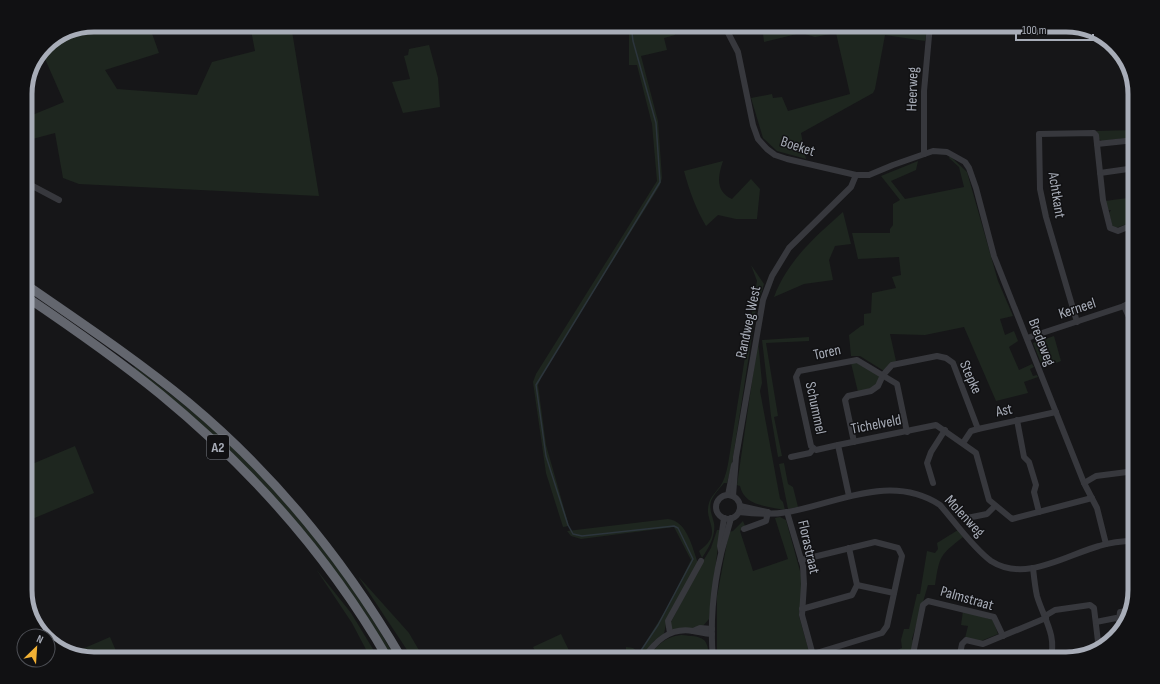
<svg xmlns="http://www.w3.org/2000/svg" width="1160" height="684" viewBox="0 0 1160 684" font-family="'Sofia Sans Condensed',sans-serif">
  <rect width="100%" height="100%" fill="#161618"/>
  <!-- green -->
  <g fill="#1e261f">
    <path d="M102,25L132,26L149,25L159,53L105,70L117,89L197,95L212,62L255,51L250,25H291L319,196L79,184L63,178L55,133L25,141V118L64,102L42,52C50,34 73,29 90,26L93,31Z"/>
    <path d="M615,25H673L675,35L664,38L667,50L641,56L658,121L662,178L660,185L543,373L538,385L546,445L569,526L563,527L546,473L533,382L536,374L657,181L652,124L637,65H629V34L617,33L616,30H614Z"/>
    <path d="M762,25H807L808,29L885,32L886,25H928L925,41L885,35L875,89L873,93L801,133L806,159L777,151L763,138L751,98L772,94L773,98L782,97L788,111L850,94L836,33L815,37L801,33L764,42Z"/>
    <path d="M429,45L438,78L440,107L403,113L392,82L410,79L404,56L408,55L409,49Z"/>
    <path d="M1135,130V137L1102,141L1099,139V134L1096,131Z"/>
    <path d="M950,156L967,172L998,281L1013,316L1000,319L1005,335L1014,331L1018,341L1009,347L1019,370L1032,364L1034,367L1030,369L1033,376L1037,375L1038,377L1024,382L1028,393L996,401L964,327L925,335L890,334L896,361L884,371L860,356H851L849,335L861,326L864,325V314L871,313L872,293L896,288L892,277L901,275L899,257L858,259L852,233H890V229L893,225V204L900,200L881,176L918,161L916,170L891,181L905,199L964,187L959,167L949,158Z"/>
    <path d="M723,161C718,176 715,191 732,199L751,179L760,189L757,219H736L718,215L706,226C696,209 689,190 684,171Z"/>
    <path d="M1135,197V221L1113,229L1109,213L1111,210H1107L1105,201Z"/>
    <path d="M843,212L851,244L835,246L829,260L833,280L804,284L774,297C788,260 815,237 843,212Z"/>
    <path d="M751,265L764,284L756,310L732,464L727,483H724C720,488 714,494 711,501C709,509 712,515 714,523C716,536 709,547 702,558L699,551C725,532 703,522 709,503C711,496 717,491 721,485C727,475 728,463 730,452L757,281Z"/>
    <path d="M1054,336L1061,361L1043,368L1033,343Z"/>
    <path d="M809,337V341L766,343L778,416L774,417L782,456L778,457L771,416L762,340Z"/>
    <path d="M758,340L762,383L760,391L780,499L783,502L785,510C767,506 744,506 740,486L737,485Z"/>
    <path d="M856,362L881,376L874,388L858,392L851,363Z"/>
    <path d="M134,366C169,393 204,419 235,450C295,508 356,586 396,659H390L292,519L135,370Z"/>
    <path d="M75,446L94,493L25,522V467Z"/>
    <path d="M784,463L788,484L793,487L798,507L788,509L779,464Z"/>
    <path d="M780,517L786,520L803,582L799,616L811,659H717V596L729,532L733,531L743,521L745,526L740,531L753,571L788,559L775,518Z"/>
    <path d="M668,519C687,521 692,547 698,563L666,624L664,634L654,641L640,659H635L626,651V647L633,648L639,653L667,608L691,560L674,527L581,539L571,536L567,531Z"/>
    <path d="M717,530H720L709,619L702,627L674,630L671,629L670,624L700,566L711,548Z"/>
    <path d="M958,530L963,537C939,556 940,555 935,585H928L912,639L914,642L910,659H898L895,651L902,648L901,640L904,629H909L917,594H920L927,551L935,553L938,549L937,543Z"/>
    <path d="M316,569L351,613L379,659H371L352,623Z"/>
    <path d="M358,576L409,633L424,659H413Z"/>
    <path d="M963,611L993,620L998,634L981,641L965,638L968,626L961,625Z"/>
    <path d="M561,634L573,659H539L533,647Z"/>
    <path d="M681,635C703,637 708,636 709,659H646C657,646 664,637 681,635Z"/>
    <path d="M110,637L119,658L94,659L73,653Z"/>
  </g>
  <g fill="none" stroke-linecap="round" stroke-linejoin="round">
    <!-- stream -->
    <path stroke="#2c353c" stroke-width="1.5" d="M631,25L633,41L656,123L660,182L536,385L546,456L568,525L573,534L582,536L674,526L678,528L693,559L658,625L640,652"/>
    <!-- minor -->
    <g stroke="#37383d" stroke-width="6">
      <path d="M724,25L738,52L753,125L758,139L767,149L775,155L787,159L856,175H869L893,165L933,151L947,152L965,162L969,168L976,188L994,256L1084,483L1097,508L1106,544"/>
      <path d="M1097,144L1135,140"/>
      <path d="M924,154V91L930,25"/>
      <path d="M1100,173L1135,168"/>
      <path d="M25,182L59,200"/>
      <path d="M1124,306L1135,330"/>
      <path d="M1077,322L1046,217L1040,189L1039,134L1094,133L1096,135L1103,200L1110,228L1118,231L1135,224"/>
      <path d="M1027,338L1124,306L1135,300"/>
      <path d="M1017,420L1024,457L1029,462L1036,485L1034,492L1039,512"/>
      <path d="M854,442L845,400L848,396L871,391L878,386L883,375L892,365L937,356L946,358L953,363L978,429"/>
      <path d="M963,443L971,431L978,429L1056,412"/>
      <path d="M838,445L816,450L811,446L796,377L799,371L857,360L897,384L907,432"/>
      <path d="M791,457L810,453L813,449"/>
      <path d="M1134,472L1135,482"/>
      <path d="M933,483L927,463L931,452L945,430"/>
      <path d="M1084,483L1096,476L1135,471"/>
      <path d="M728,495L734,465"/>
      <circle cx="728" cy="507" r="12"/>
      <path d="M733,496L736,457L763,300L772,276L789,248L851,187L856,175"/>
      <path d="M849,496L838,445L936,425L976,453L989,500L1012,519L1092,498"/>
      <path d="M740,506L767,512"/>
      <path d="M739,512C755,514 772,515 788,512C838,503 891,473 940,505C954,521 974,549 991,561C1025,583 1066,555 1099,546C1111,542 1123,541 1135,541"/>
      <path d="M787,512L803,566L804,584L802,615L814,659"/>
      <path d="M967,518L987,514L995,506"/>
      <path d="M744,529L766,521L768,512"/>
      <path d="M1130,541L1135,586"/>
      <path d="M721,551L720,546L724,518"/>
      <path d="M801,560L875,542L898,548L902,556L887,626L882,633L813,654"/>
      <path d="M1033,568C1034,577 1035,587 1037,596C1043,617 1058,637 1050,659"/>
      <path d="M857,585L894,593"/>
      <path d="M802,609L852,595L857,585L849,548"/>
      <path d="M1045,616L1055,610L1090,605L1094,608L1099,650"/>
      <path d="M1119,620L1120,612L1129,611"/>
      <path d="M1096,622L1116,618L1119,620L1120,630"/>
      <path d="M693,631L700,628L712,629"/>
      <path d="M670,633L668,621L701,561"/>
      <path d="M643,659C655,642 669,627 693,631C699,632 705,634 712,634"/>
      <path d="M713,659C710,625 713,588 721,554C724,542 728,530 731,518"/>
      <path d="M912,659L923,605L928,601L994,617L1003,636"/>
      <path d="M959,659L962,644L966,640L983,644L1046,618"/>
    </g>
    <!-- highway -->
    <g stroke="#63666e" stroke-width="9">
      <path d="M25,284C80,322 137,360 189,403C274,474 346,563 402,659"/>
      <path d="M25,296C71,327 117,359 160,394C250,468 330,558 388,659"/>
    </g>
  </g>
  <g text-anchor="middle" stroke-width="3" stroke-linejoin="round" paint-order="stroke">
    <!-- shield labels -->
    <rect fill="#111113" stroke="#7b7e86" stroke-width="1" x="207" y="435" width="22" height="24" rx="3"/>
    <g font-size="14" font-weight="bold" fill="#a8adb8">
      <text x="218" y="452">A2</text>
    </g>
    <!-- street labels -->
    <g font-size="15" fill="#a8adb8" stroke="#111113">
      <text transform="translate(912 89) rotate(-88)" y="5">Heerweg</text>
      <text transform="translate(798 146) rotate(18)" y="5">Boeket</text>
      <text transform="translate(1057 195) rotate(81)" y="5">Achtkant</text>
      <text transform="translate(1077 308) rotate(-18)" y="5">Kerneel</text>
      <text transform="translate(748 322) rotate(-78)" y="5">Randweg West</text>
      <text transform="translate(1042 342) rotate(69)" y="5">Bredeweg</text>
      <text transform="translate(827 352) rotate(-12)" y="5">Toren</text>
      <text transform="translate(971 377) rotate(66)" y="5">Stepke</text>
      <text transform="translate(816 408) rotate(78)" y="5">Schummel</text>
      <text transform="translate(1004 410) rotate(-12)" y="5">Ast</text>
      <text transform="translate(876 424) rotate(-11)" y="5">Tichelveld</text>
      <text transform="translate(965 516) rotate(47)" y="5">Molenweg</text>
      <text transform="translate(809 547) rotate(77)" y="5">Florastraat</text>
      <text transform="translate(967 598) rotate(16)" y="5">Palmstraat</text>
    </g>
  </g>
  <!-- crop -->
  <path d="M0 0H1160V684H0ZM94 32H1066A62 62 0 0 1 1128 94V590A62 62 0 0 1 1066 652H94A62 62 0 0 1 32 590V94A62 62 0 0 1 94 32Z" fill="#111113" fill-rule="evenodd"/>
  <path fill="none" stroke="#a8adb8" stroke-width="5" d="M94 32H1066A62 62 0 0 1 1128 94V590A62 62 0 0 1 1066 652H94A62 62 0 0 1 32 590V94A62 62 0 0 1 94 32Z"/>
  <!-- north arrow -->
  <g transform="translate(36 648) rotate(25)"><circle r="19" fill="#111113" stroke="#4d4f55"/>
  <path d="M0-3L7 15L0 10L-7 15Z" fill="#f2b134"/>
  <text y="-6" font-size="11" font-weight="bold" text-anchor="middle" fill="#a8adb8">N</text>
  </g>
  <!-- scale -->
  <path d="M1016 34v6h77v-6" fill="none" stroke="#a8adb8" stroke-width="2"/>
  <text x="1022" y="34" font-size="12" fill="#a8adb8" stroke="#111113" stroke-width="3" paint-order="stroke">100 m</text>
</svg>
